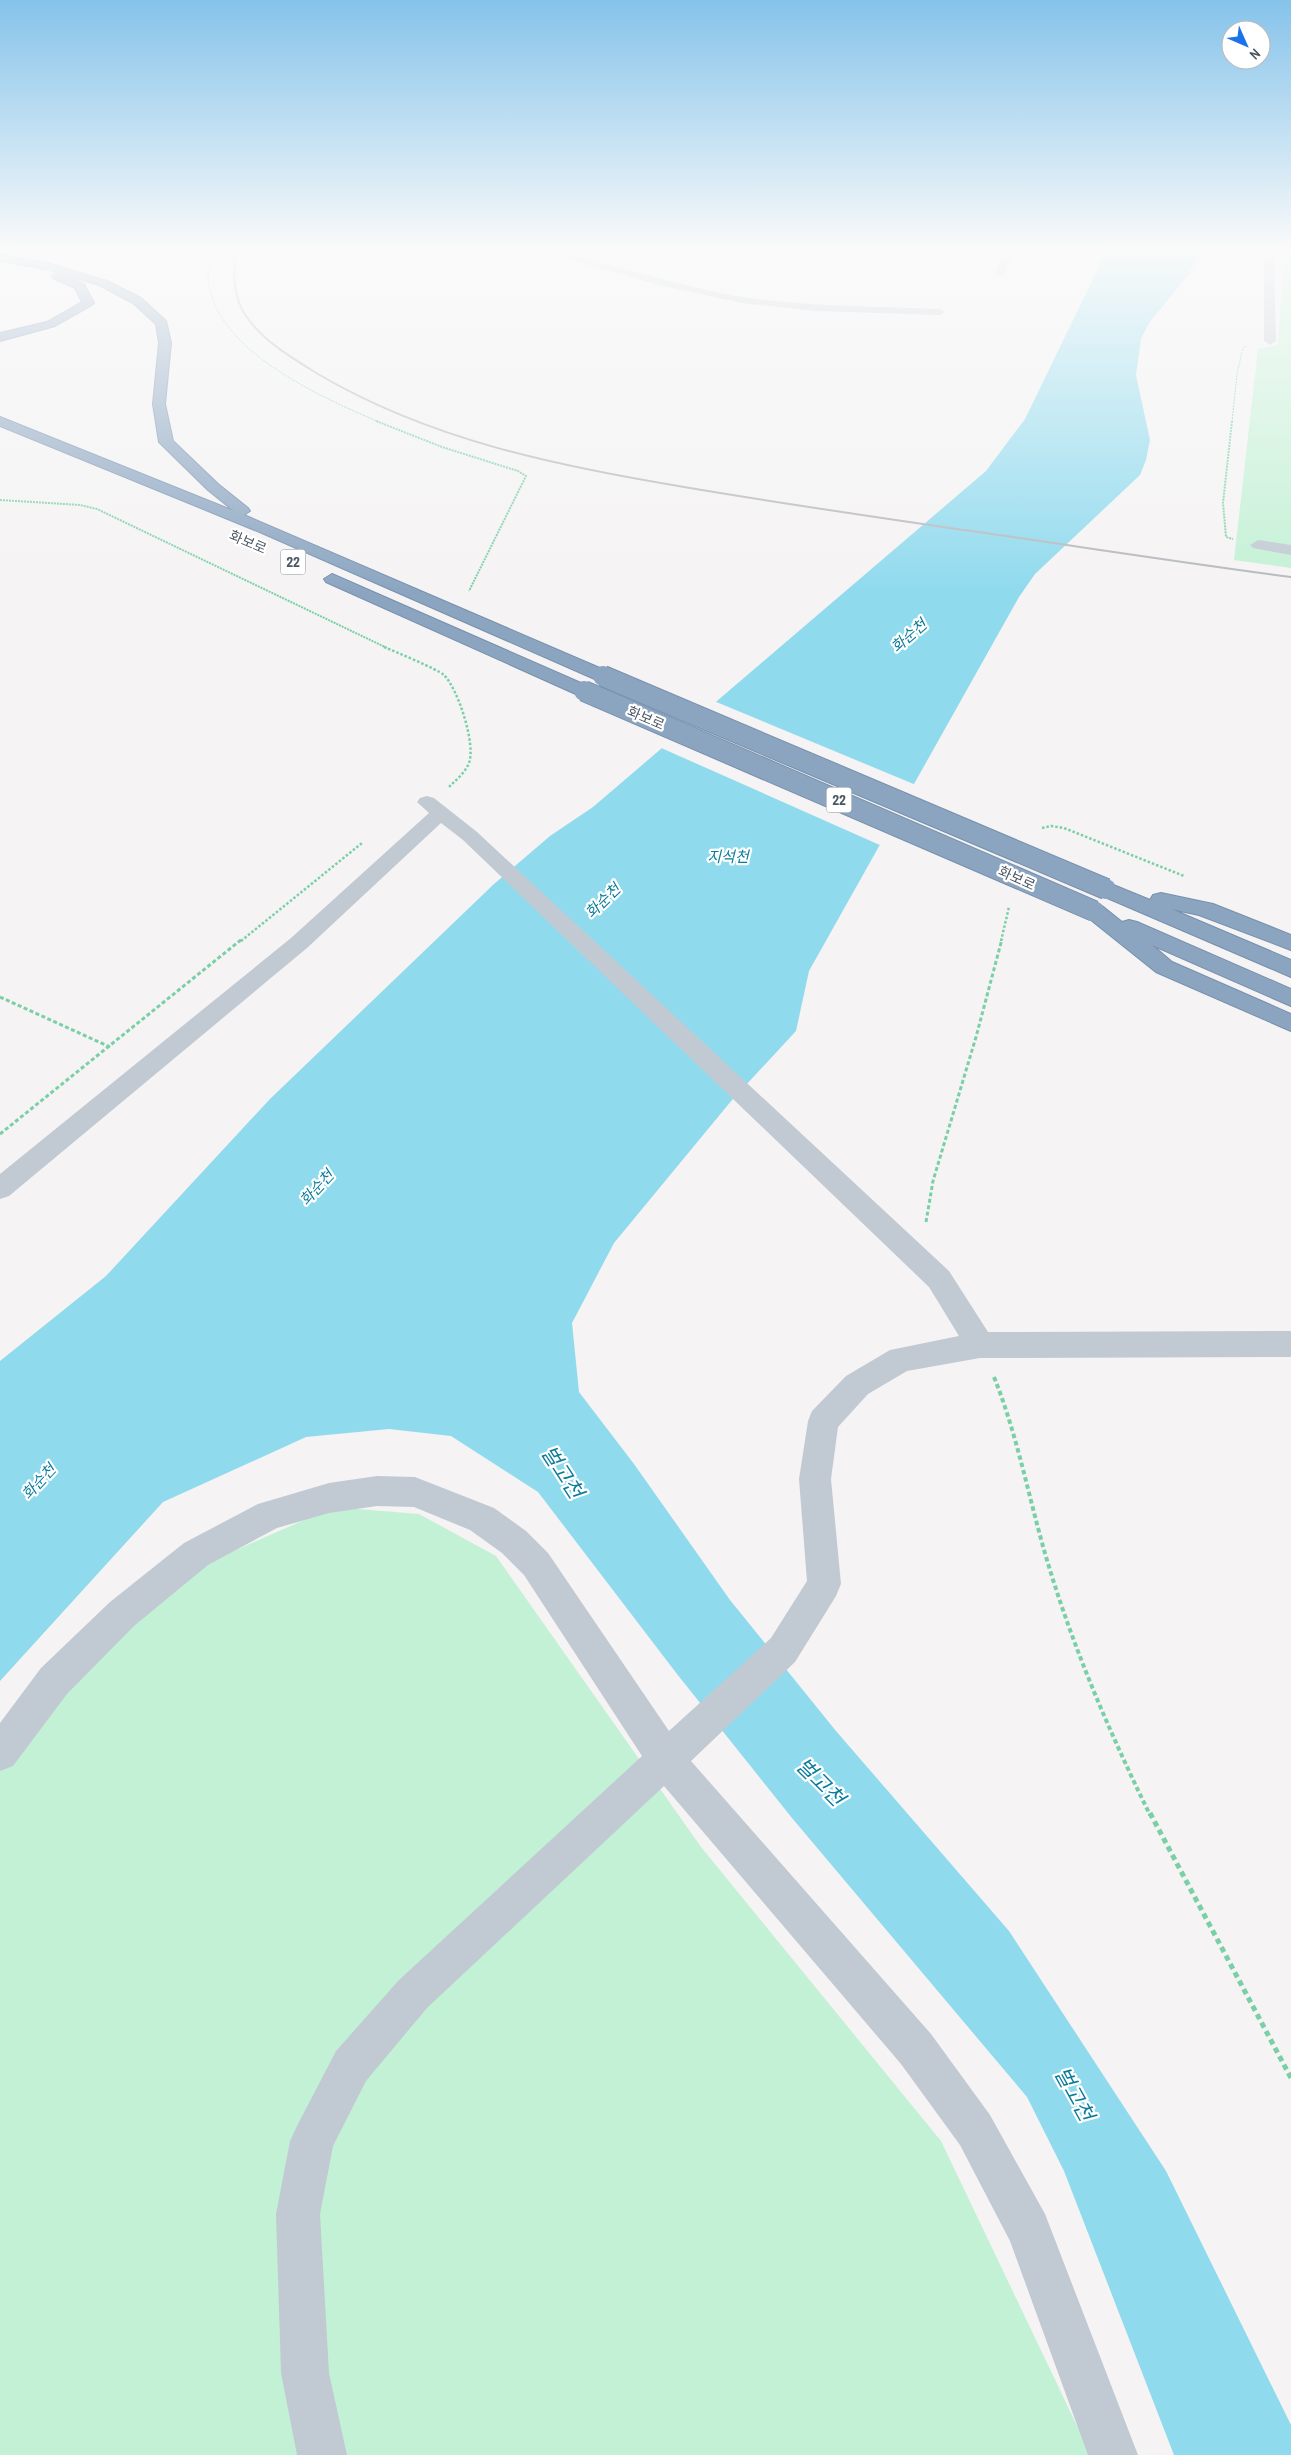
<svg xmlns="http://www.w3.org/2000/svg" width="1291" height="2455" viewBox="0 0 1291 2455" font-family="'Archivo Narrow','Noto Sans KR',sans-serif">
  <rect width="100%" height="100%" fill="#f5f3f3"/>
  <!-- green -->
  <g fill="#c3f1d5">
    <path d="M1281,248H1291V568L1234,560L1258,349L1278,345L1283,264Z"/>
    <path d="M334,1507L419,1514L496,1556L701,1847L941,2141L1091,2455H0V1731L213,1560Z"/>
  </g>
  <!-- water -->
  <path fill="#90daee" d="M1108,248H1203L1188,275L1149,323L1141,339L1136,375L1150,440L1146,460L1140,475L1035,574L1019,597L809,971L796,1031L732,1100L614,1243L572,1323L579,1392L634,1464L730,1600L836,1731L1009,1931L1166,2171L1291,2425V2455H1174L1064,2171L1027,2097L792,1818L677,1674L538,1492L451,1436L389,1429L306,1437L163,1502L0,1681V1361L106,1276L270,1099L494,884L550,836L593,807L986,471L1025,419Z"/>
  <!-- pier -->
  <path fill="#f5f3f3" d="M714,701L916,785L882,846L659,747Z"/>
  <g fill="none" stroke-linecap="round" stroke-linejoin="round">
    <defs>
      <g id="highway">
        <path d="M0,255L51,264L107,281L141,298L166,321L171,343L165,404L173,441L218,484L248,508L250,511L244,515L609,672L612,676L609,680H597L262,533L0,426V417L234,511L208,490L159,442L153,404L159,343L156,324L133,303L99,285L50,270L0,261Z"/>
        <path d="M57,273L84,284L94,303L92,305L55,326L0,341V333L47,322L82,302L75,288L53,278L52,276Z"/>
        <path d="M332,574L590,687L593,691L590,695H578L326,582L324,579Z"/>
        <path d="M1106,882L1150,900L1153,895L1161,893L1213,904L1291,935V950L1199,915L1171,909L1291,960V977L1098,894L1095,889L1098,884Z"/>
        <path d="M1094,904L1102,906L1122,922L1129,920L1137,922L1291,989V1006L1152,945L1172,962L1291,1014V1031L1156,972L1086,916L1083,911L1086,906Z"/>
      </g>
    </defs>
    <!-- highway casing -->
    <use href="#highway" stroke="#7690ad" stroke-width="2"/>
    <!-- path-far5 -->
    <g stroke="#7ad0a6" stroke-width="1" stroke-dasharray="2 1" stroke-linecap="butt">
      <path d="M209,248C208,265 206,281 212,297C231,357 325,399 379,422"/>
      <path d="M1232,422L1237,374L1243,348L1247,346"/>
    </g>
    <!-- path-far4 -->
    <g stroke="#7ad0a6" stroke-width="2" stroke-dasharray="2 1" stroke-linecap="butt">
      <path d="M376,421L442,447L518,471L526,476L469,591"/>
      <path d="M1232,421L1223,503L1226,537L1233,539"/>
      <path d="M0,500L80,505L97,509L387,648"/>
    </g>
    <!-- path-far3 -->
    <g stroke="#7ad0a6" stroke-width="2.5" stroke-dasharray="2.5 2" stroke-linecap="butt">
      <path d="M384,647C396,652 437,669 444,675C458,689 476,744 469,763C465,773 456,780 449,787"/>
      <path d="M1042,828L1051,826L1064,828L1184,876"/>
      <path d="M241,941L362,843"/>
      <path d="M1001,941L1009,907"/>
    </g>
    <!-- path-far2 -->
    <g stroke="#7ad0a6" stroke-width="3" stroke-dasharray="4 2.5" stroke-linecap="butt">
      <path d="M0,997L110,1047"/>
      <path d="M0,1134L242,939"/>
      <path d="M926,1222L933,1181L976,1037L1002,939"/>
    </g>
    <!-- path-far1 -->
    <path stroke="#7ad0a6" stroke-width="4" stroke-dasharray="4.5 3" stroke-linecap="butt" d="M994,1377C1019,1439 1030,1506 1050,1570C1076,1655 1111,1735 1150,1815"/>
    <!-- path -->
    <path stroke="#7ad0a6" stroke-width="5" stroke-dasharray="5.5 4" stroke-linecap="butt" d="M1150,1813L1291,2078"/>
    <!-- minor -->
    <g fill="#c1cad2" fill-rule="evenodd">
      <path d="M527,248H545C611,263 675,286 742,297C807,307 874,306 940,309L946,312L940,315L816,311L742,303L659,285Z"/>
      <path d="M1004,248H1014L1005,274L1000,277L995,274Z"/>
      <path d="M1268,248H1278L1274,261L1276,341L1270,345L1264,341V261Z"/>
      <path d="M1258,540L1291,545V555L1253,548L1250,545Z"/>
      <path d="M427,796L434,798L477,832L949,1271L988,1332L1291,1331V1357L980,1358L907,1371L868,1394L838,1427L831,1479L841,1584L836,1596L795,1662L691,1761L931,2034L990,2115L1045,2214L1138,2455H1088L1010,2241L960,2145L901,2064L664,1786L427,2008L366,2081L333,2146L320,2214L329,2373L347,2455H297L281,2373L276,2214L290,2141L297,2126L336,2051L399,1980L642,1756L524,1575L502,1553L470,1530L414,1507L377,1506L329,1513L277,1528L208,1565L134,1626L67,1694L13,1766L0,1771V1723L41,1668L110,1602L184,1543L258,1504L329,1483L377,1476L415,1477L494,1508L526,1531L548,1553L669,1731L771,1638L807,1581L799,1479L808,1421L812,1411L846,1376L890,1350L959,1336L929,1287L463,840L441,823L307,948L9,1196L0,1199V1174L291,938L429,813L417,802L420,798Z"/>
    </g>
    <!-- highway -->
    <use href="#highway" fill="#8ba5c1" fill-rule="evenodd"/>
    <!-- rail -->
    <path stroke="#b5b8bd" stroke-width="2" d="M237,248C233,271 232,295 246,316C263,341 292,358 318,374C430,440 557,466 684,487C772,502 861,515 950,528C1063,544 1177,562 1291,577"/>
    <defs>
      <g id="highway-bridge">
        <path d="M603,676L1106,889"/>
        <path d="M584,691L1094,911"/>
      </g>
    </defs>
    <!-- highway-bridge casing -->
    <use href="#highway-bridge" stroke="#7690ad" stroke-width="22" stroke-linecap="butt"/>
    <!-- highway-bridge -->
    <use href="#highway-bridge" stroke="#8ba5c1" stroke-width="20"/>
  </g>
  <!-- sky -->
  <linearGradient id="sky" x2="0" y2="1"><stop stop-color="#85c3ea"/><stop offset="0.42" stop-color="#fafafa"/><stop offset="1" stop-color="#fafafa" stop-opacity="0"/></linearGradient>
  <rect width="1291" height="592" fill="url(#sky)"/>
  <g text-anchor="middle" stroke-width="4.5" stroke-linejoin="round" paint-order="stroke">
    <!-- far-street labels -->
    <g font-size="14" fill="#4a5661" stroke="#fff">
      <text transform="translate(248 542) rotate(23)" y="5">화보로</text>
      <text transform="translate(646 718) rotate(23)" y="5">화보로</text>
      <text transform="translate(1017 878) rotate(24)" y="5">화보로</text>
    </g>
    <!-- shield labels -->
    <g fill="#fff" stroke="#808990" stroke-width="1">
      <rect x="280.5" y="549.5" width="25" height="25" rx="4"/>
      <rect x="826.5" y="787.5" width="25" height="25" rx="4"/>
    </g>
    <g font-size="15" font-weight="bold" fill="#4a5661">
      <text x="293" y="567">22</text>
      <text x="839" y="805">22</text>
    </g>
    <!-- far-water labels -->
    <g font-size="15" font-style="italic" fill="#0c7c9b" stroke="#fff">
      <text transform="translate(909 636) rotate(-41)" y="5">화순천</text>
      <text x="728" y="862">지석천</text>
      <text transform="translate(603 901) rotate(-44)" y="5">화순천</text>
      <text transform="translate(317 1188) rotate(-47)" y="5">화순천</text>
      <text transform="translate(39 1482) rotate(-47)" y="5">화순천</text>
    </g>
    <!-- near-water labels -->
    <g font-size="21" font-style="italic" fill="#0c7c9b" stroke="#fff">
      <text transform="translate(562 1472) rotate(57)" y="7">벌고천</text>
      <text transform="translate(820 1782) rotate(45)" y="7">벌고천</text>
      <text transform="translate(1074 2094) rotate(61)" y="7">벌고천</text>
    </g>
  </g>
  <!-- north arrow -->
  <g transform="translate(1246 45) rotate(135)"><circle r="24" fill="#ffffff" stroke="#b7bbc0"/>
  <path d="M0-4L9 19L0 12L-9 19Z" fill="#1a73e8"/>
  <text y="-8" font-size="14" font-weight="bold" text-anchor="middle" fill="#4a5661">N</text>
  </g>
</svg>
